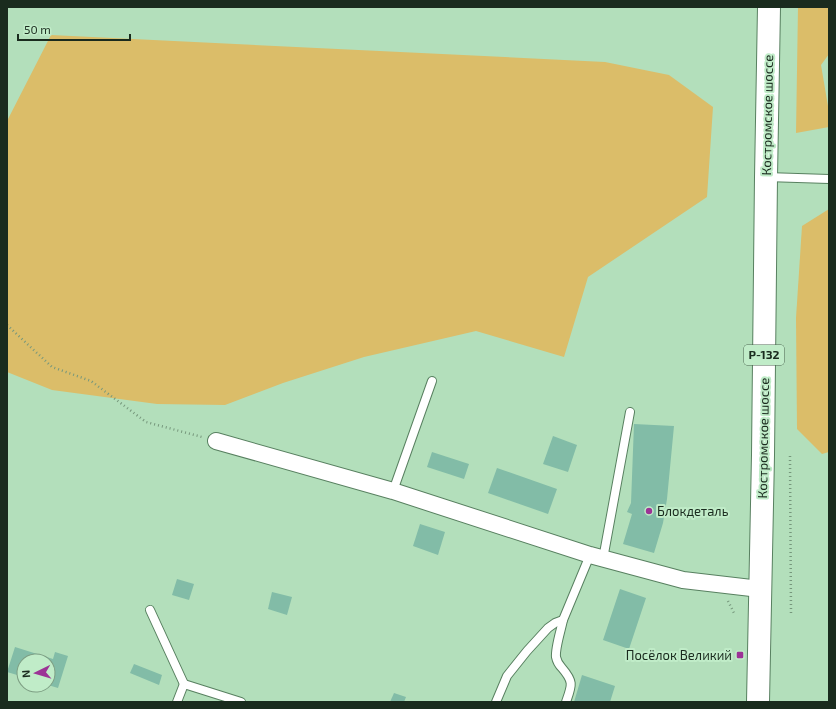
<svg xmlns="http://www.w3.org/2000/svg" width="836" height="709" viewBox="0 0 836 709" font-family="'Exo 2',sans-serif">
  <rect width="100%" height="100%" fill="#b3dfbb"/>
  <!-- green -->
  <g fill="#dbbd69">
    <path d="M798,7H829V54L821,65L829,112V127L796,133Z"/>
    <path d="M51,35L605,62L669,75L713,107L707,197L588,277L564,357L476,331L364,357L283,383L225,405L157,404L52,390L7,372V121Z"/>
    <path d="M829,209V452L822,454L797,429L796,318L802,226Z"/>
  </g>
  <!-- building -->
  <g fill="#82bca7">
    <path d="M634,424L674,426L667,499L663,523L654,553L623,544L632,514L627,512L631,503Z"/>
    <path d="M553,436L577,445L568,472L543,464Z"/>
    <path d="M432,452L469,464L464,479L427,467Z"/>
    <path d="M497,468L557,489L548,514L488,493Z"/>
    <path d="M420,524L445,532L438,555L413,546Z"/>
    <path d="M177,579L194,584L189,600L172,595Z"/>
    <path d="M620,589L646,598L629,649L603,640Z"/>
    <path d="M272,592L292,597L287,615L268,609Z"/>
    <path d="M15,647L53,659L55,652L68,656L58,688L48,685V661H24V677L7,672Z"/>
    <path d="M134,664L162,675L159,685L130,673Z"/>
    <path d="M582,675L615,686L610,702H574Z"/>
    <path d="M394,693L406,697L404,702H390Z"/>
  </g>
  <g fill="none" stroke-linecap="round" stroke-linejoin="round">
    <defs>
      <g id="lane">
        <path d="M766,177L829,179"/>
        <path d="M393,491L432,381"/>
        <path d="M603,559L630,412"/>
        <path d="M150,610L184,684"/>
        <path d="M563,620C561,630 555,648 556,657C557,662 559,665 562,668C574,682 572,685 566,702"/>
        <path d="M177,702L184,684L241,702"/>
        <path d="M496,702L507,676L527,651L548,628L555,623L563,620L590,555"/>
      </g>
      <path id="street" d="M216,441L393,491L590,555L683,580L760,589"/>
      <path id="highway" d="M758,702L763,455L766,177L769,7"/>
    </defs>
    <!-- lane casing -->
    <use href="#lane" stroke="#588060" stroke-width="10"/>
    <!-- street casing -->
    <use href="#street" stroke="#588060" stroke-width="18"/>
    <!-- highway casing -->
    <use href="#highway" stroke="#588060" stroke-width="24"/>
    <!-- path -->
    <g stroke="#76977c" stroke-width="2.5" stroke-dasharray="1 3" stroke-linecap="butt">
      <path d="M7,325L52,367L91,381L146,422L202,437"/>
      <path d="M790,456L791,615"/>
      <path d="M728,601L735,615"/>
    </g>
    <!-- lane -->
    <use href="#lane" stroke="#fff" stroke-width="8"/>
    <!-- street -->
    <use href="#street" stroke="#fff" stroke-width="16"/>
    <!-- highway -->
    <use href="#highway" stroke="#fff" stroke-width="22"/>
  </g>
  <!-- markers -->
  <g fill="#9c3396" stroke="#c0ecc8" stroke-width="1.5">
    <circle cx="649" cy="511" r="4"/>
    <rect x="736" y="651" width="8" height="8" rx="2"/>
  </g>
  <g text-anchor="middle" stroke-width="4" stroke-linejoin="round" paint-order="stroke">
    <!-- shield labels -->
    <rect fill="#c0ecc8" stroke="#4c6551" stroke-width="1" x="744" y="345" width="40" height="20" rx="3"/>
    <g font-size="12" font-weight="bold" fill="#1a2b1e">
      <text x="764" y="359">Р-132</text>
    </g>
    <!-- street labels -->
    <g font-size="13" fill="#1a2b1e" stroke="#c0ecc8">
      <text transform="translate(767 115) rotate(-89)" y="5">Костромское шоссе</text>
      <text transform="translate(763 438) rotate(-89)" y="5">Костромское шоссе</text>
    </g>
    <!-- poi labels -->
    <g font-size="13" fill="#1a2b1e" stroke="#c0ecc8" text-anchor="start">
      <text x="657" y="516">Блокдеталь</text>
      <text x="732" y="660" text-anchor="end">Посёлок Великий</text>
    </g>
  </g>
  <!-- border -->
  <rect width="836" height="709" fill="none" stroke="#1a2b1e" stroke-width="16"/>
  <!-- north arrow -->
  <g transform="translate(36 673) rotate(265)"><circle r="19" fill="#c0ecc8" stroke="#7e9f84"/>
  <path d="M0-3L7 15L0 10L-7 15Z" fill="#9c3396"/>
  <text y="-6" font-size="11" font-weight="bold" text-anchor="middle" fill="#1a2b1e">N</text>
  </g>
  <!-- scale -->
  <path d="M18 34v6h112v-6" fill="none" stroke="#1a2b1e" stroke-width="2"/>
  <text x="24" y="34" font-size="12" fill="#1a2b1e" stroke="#c0ecc8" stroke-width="3" paint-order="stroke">50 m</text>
</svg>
